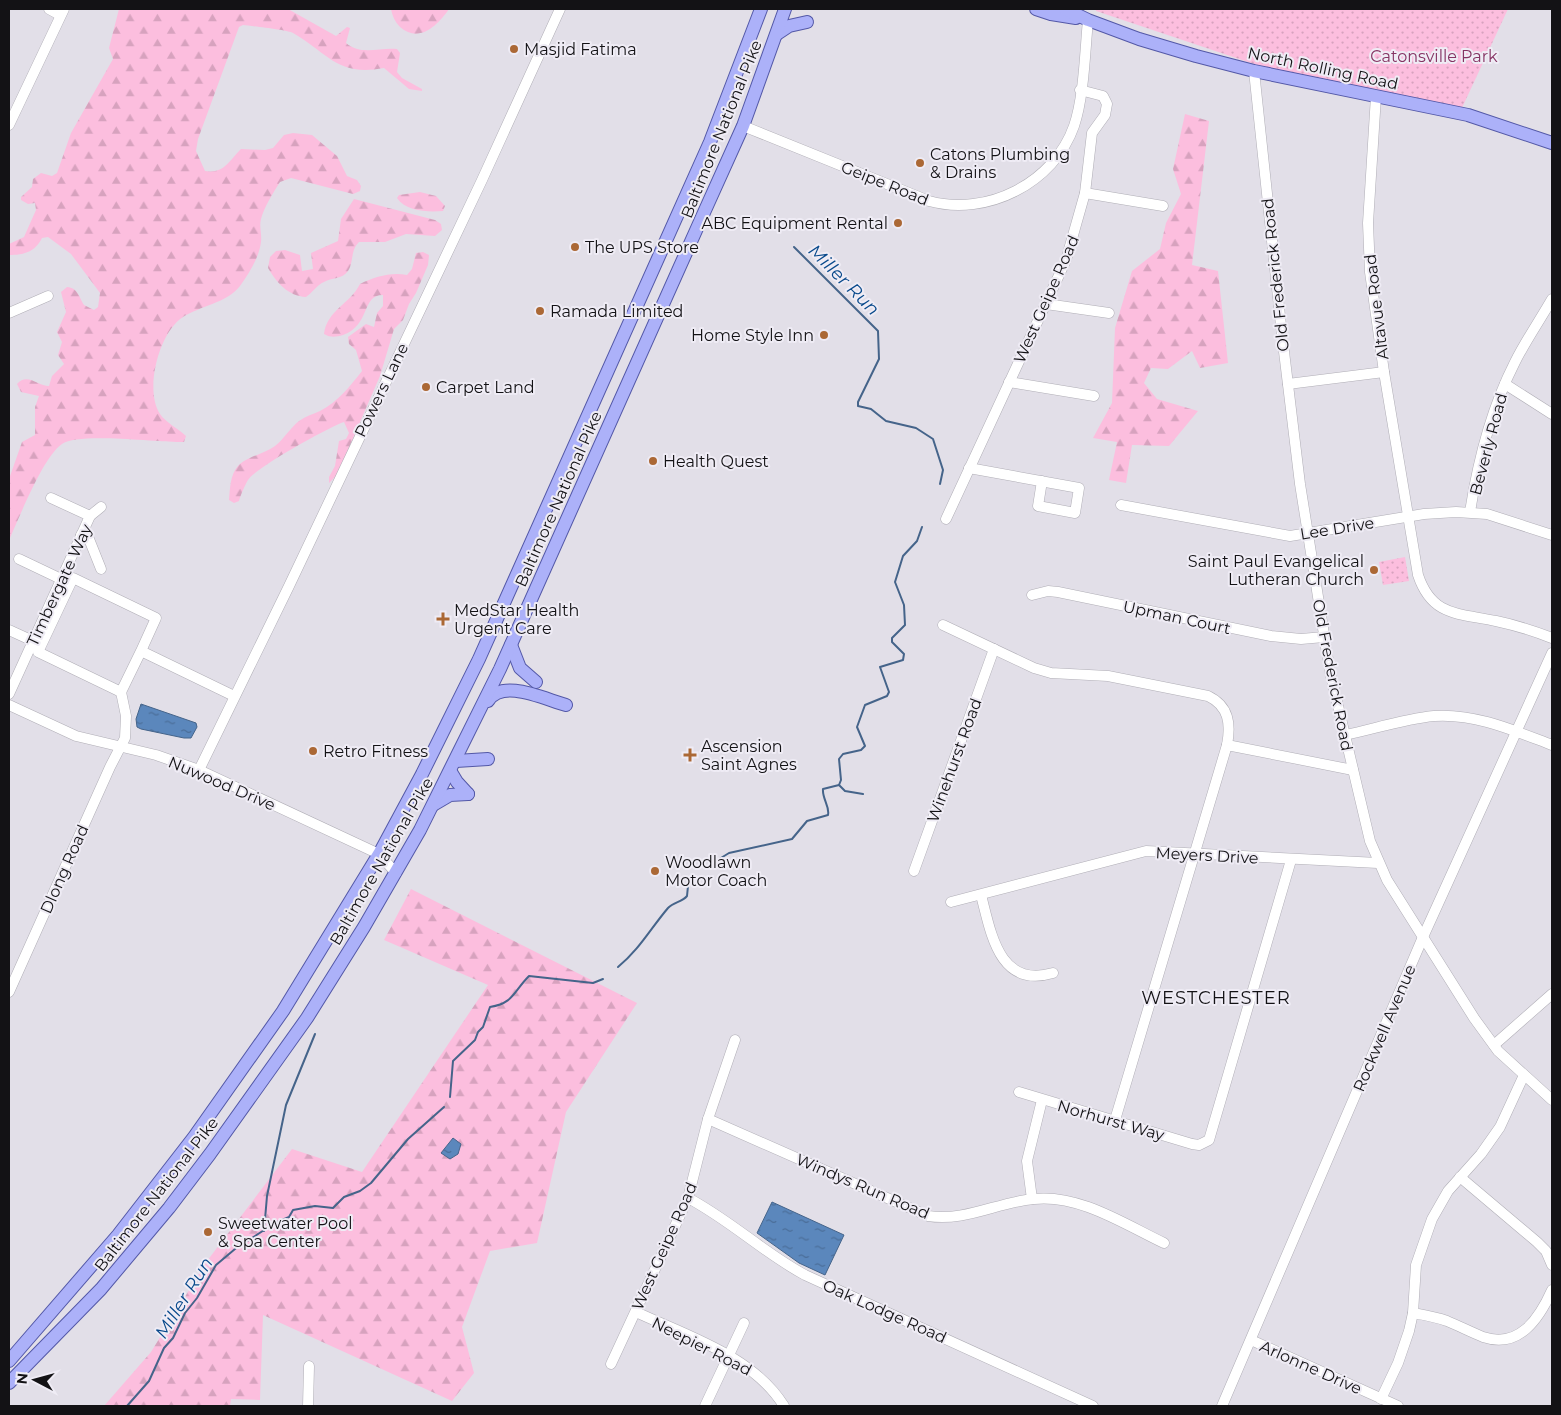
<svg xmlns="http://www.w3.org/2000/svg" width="1561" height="1415" viewBox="0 0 1561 1415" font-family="Montserrat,sans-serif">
  <defs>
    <pattern id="forest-firs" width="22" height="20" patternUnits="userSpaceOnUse" patternTransform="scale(1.25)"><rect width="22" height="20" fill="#fcbede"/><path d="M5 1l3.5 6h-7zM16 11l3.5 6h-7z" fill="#d7a2be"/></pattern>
    <pattern id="park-dots" width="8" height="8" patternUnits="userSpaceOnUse" patternTransform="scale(1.25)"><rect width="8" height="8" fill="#fcbede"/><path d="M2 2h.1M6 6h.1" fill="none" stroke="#d7a2be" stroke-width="1.8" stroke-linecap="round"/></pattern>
    <pattern id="water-ripples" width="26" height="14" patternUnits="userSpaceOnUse" patternTransform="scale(1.25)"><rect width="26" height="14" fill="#5b87bc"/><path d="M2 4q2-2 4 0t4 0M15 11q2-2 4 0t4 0" fill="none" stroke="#4a6d98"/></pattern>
  </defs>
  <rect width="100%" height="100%" fill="#e2dfe8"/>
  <!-- forest -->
  <g fill="url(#forest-firs)">
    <path d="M119,9H288L336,36L347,27L350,28L346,43C361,56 380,47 397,49L400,53L397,72L402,78L422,89V91L409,89L384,68C337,77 328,53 293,33C288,30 251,26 243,25L239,27L198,139L196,151L205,171C224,174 229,161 241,149L265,150L273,148L284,135L293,133L312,135L337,156L347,176L357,180L361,186L360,191L353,194L291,178L280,182C273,193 264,207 261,219C259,227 262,234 261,242C259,258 249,273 240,286C227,303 200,306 183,317C159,332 144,390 160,414C166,423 178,428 186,436L184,442C159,443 79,432 62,444C43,457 20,516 9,540V479L22,442L35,435V407L39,396L21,392L17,384C27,372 38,386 49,386L52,376L64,364L58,355L62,342L57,332L66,312L61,292L67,287C78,288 79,297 84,305L94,310L98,307L100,293L71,254L48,237L42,238C35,252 24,255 9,255V244L24,237L36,210L35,203L28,204L21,200V197L32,187L33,179L41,173L52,176L57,173L71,133L113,59L109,48Z"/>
    <path d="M391,9H449C438,25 419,44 400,27C395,22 392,15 391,9Z"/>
    <path d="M1185,114L1209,121L1192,265L1218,271L1228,363L1200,368L1192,351L1168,369L1151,368L1144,383L1157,399L1198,411L1169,446L1132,445L1126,483L1109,480L1117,442L1093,438L1112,403L1115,328L1132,271L1160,249L1166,223L1181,194L1173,169Z"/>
    <path d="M420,192L436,196L445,206L443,211C429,212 406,212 397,198L399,195Z"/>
    <path d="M354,199L435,220L441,224L442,230L435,236L406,234L385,242H359C350,251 354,262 348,271C342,280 332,277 324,282C317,285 312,293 306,297C288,296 277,283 268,268L270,257L276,251L285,250L300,255L302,271L313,269L311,253L338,241L341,219Z"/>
    <path d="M423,252L429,255L428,265L416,293L409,304L403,320L394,329L380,376L337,475L329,483V477L335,466L339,441L346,439L349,433L344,422C329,427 255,468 248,480C245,485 241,494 239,501L234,503L229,500C230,489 230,475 238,466C246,457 264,454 275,446C284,439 290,428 299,421C306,416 313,414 320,411C338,402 350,386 362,371L356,350L349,344L348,337L366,324L374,327L377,313L383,306V295C361,295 371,325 343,335C336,337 331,338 324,334C327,310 350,304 360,284C375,277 390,272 407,275L412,269L416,253Z"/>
    <path d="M411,889L637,1003L566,1112L537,1243L490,1251L462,1327L474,1373L452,1401L263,1315L260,1400L231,1399L230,1406H104L151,1352L207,1261L292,1149L362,1172L488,985L384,940Z"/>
  </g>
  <!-- park -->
  <g fill="url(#park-dots)">
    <path d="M1096,9H1508L1461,110L1278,72L1096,11Z"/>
    <path d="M1405,557L1409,581L1383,585L1379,562Z"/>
  </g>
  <!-- water -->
  <g fill="url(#water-ripples)" stroke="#45648a">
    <path d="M141,704L196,723L197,727L191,738H184L141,729L137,727L136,719Z"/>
    <path d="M453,1138L461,1144L458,1154L450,1159L441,1153Z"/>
    <path d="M772,1202L844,1235L825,1275L799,1263L757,1233Z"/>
  </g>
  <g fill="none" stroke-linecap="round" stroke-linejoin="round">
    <!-- stream -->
    <g stroke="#45648a" stroke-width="2">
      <path d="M794,247L878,331L879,359L858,402V406L871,409L886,421L916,428L933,439L943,470L940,484"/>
      <path d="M839,785L845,791L863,794"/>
      <path d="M716,861L729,853L792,839L807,821L828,815C830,806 822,799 823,789L839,785L841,780L839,759L843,754L861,750L865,746L857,727L865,705L887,696L889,692L880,667L903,660L904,654L892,642V638L905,625L904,605L895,582L903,556L917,541L922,527"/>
      <path d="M618,967C639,950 651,928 668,908C674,902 682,902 687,896L688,886L691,880"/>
      <path d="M450,1097L453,1061L475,1040L478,1032L483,1027L490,1007C514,1003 513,992 529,976L593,983L603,979"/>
      <path d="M264,1231L267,1196L286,1105L315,1034"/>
      <path d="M127,1406L149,1381L164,1348L173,1338L185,1313L197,1298L216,1265L235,1249L275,1223L289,1217L293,1210L315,1206L333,1208L344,1197L360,1191L371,1183L408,1139L444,1107"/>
    </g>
    <defs>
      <g id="minor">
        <path d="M49,9L60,15"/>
        <path d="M1254,71L1282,335L1300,484L1330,672L1370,841L1387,880L1474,1018L1498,1051L1552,1100"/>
        <path d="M1376,96L1368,223L1370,272L1384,372L1418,575C1432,617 1459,613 1496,621C1515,625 1534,631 1552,638"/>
        <path d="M9,125L64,9"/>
        <path d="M743,126L929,201C987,217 1054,183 1074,126C1084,97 1085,51 1088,20"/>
        <path d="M1085,193L1163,206"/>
        <path d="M1046,304L1109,313"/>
        <path d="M9,313L48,296"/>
        <path d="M1009,382L1094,396"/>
        <path d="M1288,384L1384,372"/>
        <path d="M1505,384L1552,414"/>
        <path d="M969,468L1079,488L1075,513L1038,506L1042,481"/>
        <path d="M51,498L90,516"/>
        <path d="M1121,505L1290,536L1424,514L1456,512L1487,514L1552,535"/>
        <path d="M1470,512C1478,460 1491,409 1515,362C1526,340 1540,320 1552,299"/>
        <path d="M946,519L1066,260L1085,193L1092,133L1105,115L1107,104L1103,96L1080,90"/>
        <path d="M81,535L89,539L101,569"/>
        <path d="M19,559L61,579"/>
        <path d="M1032,595L1048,591L1058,592L1271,636L1301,639L1324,637"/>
        <path d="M943,625L1034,668L1051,673L1108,676L1208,696C1229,706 1231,724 1227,745"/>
        <path d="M9,630L33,641"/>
        <path d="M141,651L156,618L73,578L38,652L121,692L141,651L234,696"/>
        <path d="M9,694L90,516L101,507"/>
        <path d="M9,705L76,736L156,755L199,770L379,854L396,873"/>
        <path d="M1345,735C1374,729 1404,719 1434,716C1475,713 1515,731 1552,745"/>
        <path d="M199,770L289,586L482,180L560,9"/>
        <path d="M914,871L994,649"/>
        <path d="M981,895C991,933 999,989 1053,973"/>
        <path d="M951,902L1146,851L1378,863"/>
        <path d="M9,992L110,767L125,738L126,716L121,692"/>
        <path d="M1494,1045L1552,994"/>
        <path d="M1019,1092L1192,1144L1199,1145L1209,1140L1291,860"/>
        <path d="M708,1119L928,1216C965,1222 998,1202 1034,1199C1079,1194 1124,1224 1164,1243"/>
        <path d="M1115,1120L1227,745L1353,770"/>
        <path d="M1460,1177L1537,1242L1546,1251L1552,1265"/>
        <path d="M688,1198C730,1220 764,1253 805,1275L1093,1406"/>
        <path d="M1032,1199L1027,1161L1042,1100"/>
        <path d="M636,1312C687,1336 753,1356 784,1406"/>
        <path d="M1413,1313C1424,1315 1436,1317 1447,1321C1459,1326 1471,1332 1483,1337C1519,1349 1539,1319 1552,1290"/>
        <path d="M1251,1340L1398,1406"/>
        <path d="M611,1364L688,1198L708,1119L735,1040"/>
        <path d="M1381,1399L1398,1363L1409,1331L1413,1313L1416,1265L1432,1219L1448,1191L1481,1154L1500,1127L1524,1075"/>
        <path d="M308,1406L309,1366"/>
        <path d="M705,1406L744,1323"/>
        <path d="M1222,1406L1423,937L1552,653"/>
      </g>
      <g id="major">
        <path d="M1036,9L1051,14L1076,18"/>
        <path d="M1065,9L1088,20L1139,39L1196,56L1254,71L1468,115L1552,143"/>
        <path d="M777,34L789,26L807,22"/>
        <path d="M511,645L520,668L536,682"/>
        <path d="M488,701C502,678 544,699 566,705"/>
        <path d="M456,761L488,759"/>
        <path d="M451,772L457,782L468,794"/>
        <path d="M433,805L450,795L468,794"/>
        <path d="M9,1361L118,1235L194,1137L283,1011L379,854L422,774L479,659L710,142L761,9"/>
        <path d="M9,1383L101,1289L169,1208L210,1154L307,1018L364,927L420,830L500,669L702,217L743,126L785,9"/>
      </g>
    </defs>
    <!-- minor casing -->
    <use href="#minor" stroke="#b0aeb6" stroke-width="11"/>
    <!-- major casing -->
    <use href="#major" stroke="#5358a7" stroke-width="14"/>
    <!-- minor -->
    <use href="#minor" stroke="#fff" stroke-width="10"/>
    <!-- major -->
    <use href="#major" stroke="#acb1f9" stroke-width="12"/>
  </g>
  <!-- markers -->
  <g fill="#ab6835" stroke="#efecf5" stroke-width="2">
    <circle cx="514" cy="49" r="5"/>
    <circle cx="920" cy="163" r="5"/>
    <circle cx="898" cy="223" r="5"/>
    <circle cx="575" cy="247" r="5"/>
    <circle cx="540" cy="311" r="5"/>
    <circle cx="824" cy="335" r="5"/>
    <circle cx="426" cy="387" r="5"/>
    <circle cx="653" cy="461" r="5"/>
    <circle cx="1374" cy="570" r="5"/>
    <path d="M440.5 611.5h5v5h5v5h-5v5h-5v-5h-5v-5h5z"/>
    <circle cx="313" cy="751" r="5"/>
    <path d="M687.5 747.5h5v5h5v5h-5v5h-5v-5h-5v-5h5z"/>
    <circle cx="655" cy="871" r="5"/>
    <circle cx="208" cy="1232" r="5"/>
  </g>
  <g text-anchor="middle" stroke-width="4" stroke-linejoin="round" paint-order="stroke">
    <!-- poi labels -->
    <g font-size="16" fill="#131215" stroke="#efecf5" text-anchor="start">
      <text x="524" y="55">Masjid Fatima</text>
      <text x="930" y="160">Catons Plumbing<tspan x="930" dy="18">&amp; Drains</tspan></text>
      <text x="888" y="229" text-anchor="end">ABC Equipment Rental</text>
      <text x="585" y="253">The UPS Store</text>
      <text x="550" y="317">Ramada Limited</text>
      <text x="814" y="341" text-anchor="end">Home Style Inn</text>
      <text x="436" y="393">Carpet Land</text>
      <text x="663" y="467">Health Quest</text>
      <text x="1364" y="567" text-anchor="end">Saint Paul Evangelical<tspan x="1364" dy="18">Lutheran Church</tspan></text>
      <text x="454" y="616">MedStar Health<tspan x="454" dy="18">Urgent Care</tspan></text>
      <text x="701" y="752">Ascension<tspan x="701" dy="18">Saint Agnes</tspan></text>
      <text x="323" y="757">Retro Fitness</text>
      <text x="665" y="868">Woodlawn<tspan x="665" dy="18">Motor Coach</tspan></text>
      <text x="218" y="1229">Sweetwater Pool<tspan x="218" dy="18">&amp; Spa Center</tspan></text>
    </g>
    <!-- park labels -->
    <g font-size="16" fill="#853363" stroke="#efecf5">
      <text x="1434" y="62">Catonsville Park</text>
    </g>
    <!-- street labels -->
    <g font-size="16" fill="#131215" stroke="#efecf5">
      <text transform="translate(1323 68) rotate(12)" y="6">North Rolling Road</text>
      <text transform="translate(721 129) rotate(-68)" y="6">Baltimore National Pike</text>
      <text transform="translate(885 183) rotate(22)" y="6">Geipe Road</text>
      <text transform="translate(1275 275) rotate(-96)" y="6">Old Frederick Road</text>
      <text transform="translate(1046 299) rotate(-66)" y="6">West Geipe Road</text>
      <text transform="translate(1376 307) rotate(-97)" y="6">Altavue Road</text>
      <text transform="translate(381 390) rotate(-64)" y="6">Powers Lane</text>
      <text transform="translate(1488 444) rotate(-75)" y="6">Beverly Road</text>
      <text transform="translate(558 499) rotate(-66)" y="6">Baltimore National Pike</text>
      <text transform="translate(1337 528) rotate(-9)" y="6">Lee Drive</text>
      <text transform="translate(59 585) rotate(-65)" y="6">Timbergate Way</text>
      <text transform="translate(1177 617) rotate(12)" y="6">Upman Court</text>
      <text transform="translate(1333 675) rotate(79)" y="6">Old Frederick Road</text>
      <text transform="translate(954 760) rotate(-70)" y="6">Winehurst Road</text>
      <text transform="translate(222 783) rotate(23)" y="6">Nuwood Drive</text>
      <text transform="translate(1207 855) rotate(3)" y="6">Meyers Drive</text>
      <text transform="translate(381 861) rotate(-60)" y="6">Baltimore National Pike</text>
      <text transform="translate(64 869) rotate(-66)" y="6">Dlong Road</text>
      <text transform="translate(1384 1028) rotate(-67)" y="6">Rockwell Avenue</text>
      <text transform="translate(1111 1120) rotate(16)" y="6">Norhurst Way</text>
      <text transform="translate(863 1186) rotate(23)" y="6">Windys Run Road</text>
      <text transform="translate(156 1194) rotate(-52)" y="6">Baltimore National Pike</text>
      <text transform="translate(664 1246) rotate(-66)" y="6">West Geipe Road</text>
      <text transform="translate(885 1311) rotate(24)" y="6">Oak Lodge Road</text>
      <text transform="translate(702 1346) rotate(27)" y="6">Neepier Road</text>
      <text transform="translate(1311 1367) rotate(24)" y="6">Arlonne Drive</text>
    </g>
    <!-- water labels -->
    <g font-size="18" font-style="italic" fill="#08498b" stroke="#efecf5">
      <text transform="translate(844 280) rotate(45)" y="6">Miller Run</text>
      <text transform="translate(184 1298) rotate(-58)" y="6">Miller Run</text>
    </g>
    <!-- neighbourhood labels -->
    <g font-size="18" letter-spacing="1" fill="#131215" stroke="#efecf5">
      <text x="1216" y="1004">WESTCHESTER</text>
    </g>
  </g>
  <!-- border -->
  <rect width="1561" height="1415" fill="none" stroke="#131215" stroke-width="20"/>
  <!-- north arrow -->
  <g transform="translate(35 1380) rotate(276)" stroke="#efecf5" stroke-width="4" paint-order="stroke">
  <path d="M0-4L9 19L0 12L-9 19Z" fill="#131215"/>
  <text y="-8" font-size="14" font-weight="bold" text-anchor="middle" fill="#131215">N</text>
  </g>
</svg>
